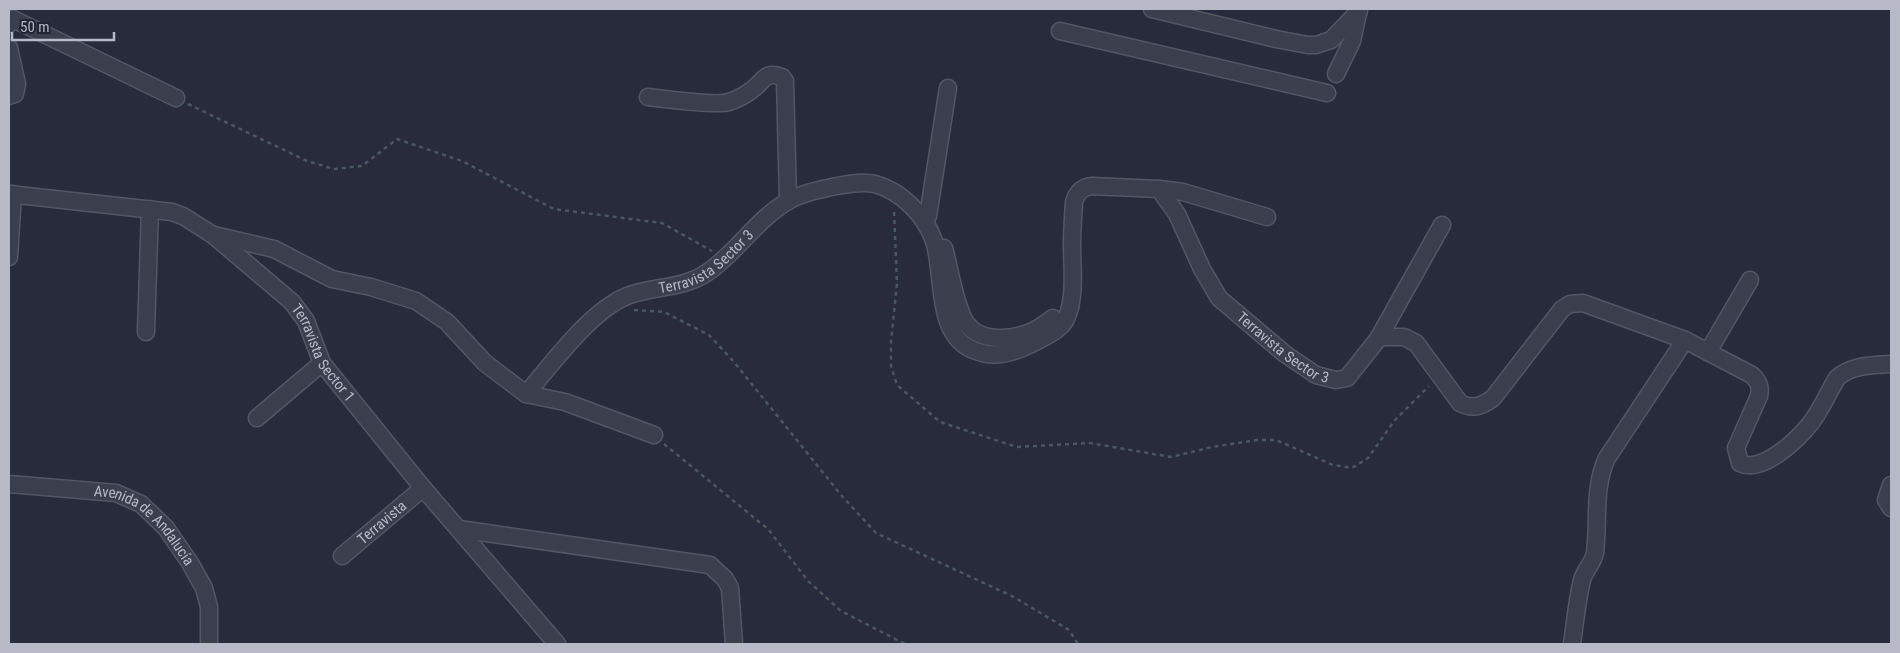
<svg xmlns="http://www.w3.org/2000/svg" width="1900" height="653" viewBox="0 0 1900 653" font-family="'Roboto Condensed',sans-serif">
  <rect width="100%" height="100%" fill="#282b3b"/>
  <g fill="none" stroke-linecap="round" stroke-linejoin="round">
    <defs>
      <g id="minor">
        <path d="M1152,9L1276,39L1308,45H1316L1331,40L1359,11"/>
        <path d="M9,24L13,19L176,98"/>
        <path d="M1060,31L1327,93"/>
        <path d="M9,48L17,84L15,94L9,96"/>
        <path d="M1336,74L1352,41L1358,13"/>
        <path d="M648,97C664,99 718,106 729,102C738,99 746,95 753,89C765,80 764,71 782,77L785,81L788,201"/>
        <path d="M1159,189L1183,192L1267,217"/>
        <path id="s1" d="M9,194L172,212L183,216L213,235L292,302L306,321L322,363L423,488L557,644"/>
        <path d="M928,216L948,88"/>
        <path d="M214,235L274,249L332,279L371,287L416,301L447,322L485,363L526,394L565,402L654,435"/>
        <path d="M944,248C950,270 953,294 962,315C973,344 1010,341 1033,331C1040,328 1047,322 1053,318"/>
        <path d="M9,257L13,194"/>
        <path d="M146,332L150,209"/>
        <path d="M1378,339L1442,225"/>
        <path d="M1708,352L1750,280"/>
        <path id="s2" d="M526,394C553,363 589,312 627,296C653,286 684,289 708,272C737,252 757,219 788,201C802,193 821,189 837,186C849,184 862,181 875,184C901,191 925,215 934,241C945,275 934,337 976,351C993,358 1013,353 1029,345C1040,340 1054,333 1062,325C1077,307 1072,267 1072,245C1072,231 1073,217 1074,202C1077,192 1082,187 1092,186L1159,189L1177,214L1202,269L1219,298L1285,354L1316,375L1336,380L1347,378L1378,339L1384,337H1404L1416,343L1460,403C1473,410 1482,406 1493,398L1562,309L1570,304L1583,303L1685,340L1752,375C1759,382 1761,387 1759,396L1736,448L1740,463C1762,474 1797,440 1810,424C1821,410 1828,393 1837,378C1851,365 1873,365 1891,364"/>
        <path d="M257,418L322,363"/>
        <path id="s3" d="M9,484L116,493L141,504L166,528L190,563L204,588L209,607V644"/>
        <path d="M1891,485L1886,500L1891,508"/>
        <path d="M459,529L710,565L725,579L730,588L734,644"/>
        <path id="s4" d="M342,556L423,488"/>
        <path d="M1572,644C1575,623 1577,601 1582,580C1585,570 1593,563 1595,553C1599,521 1593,488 1607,458L1685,340"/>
      </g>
    </defs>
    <!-- minor casing -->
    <use href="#minor" stroke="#535664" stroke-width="19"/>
    <!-- path -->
    <g stroke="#4b575e" stroke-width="2.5" stroke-dasharray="4 4" stroke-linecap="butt">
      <path d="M188,104L307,161L334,169L362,166L397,139L462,161L554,209L662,223L712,251"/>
      <path d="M894,212L897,283L891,342V366L897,385L940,422L1017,447L1090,443L1171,457L1212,447L1257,440H1276L1333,465L1352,468L1368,458L1395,420L1429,386"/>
      <path d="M634,310L664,312L709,335L734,362L841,495L876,533L1014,597L1069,630L1078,644"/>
      <path d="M664,444L768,529L808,581L841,611L905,644"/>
    </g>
    <!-- minor -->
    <use href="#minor" stroke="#3b3e4c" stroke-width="16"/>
  </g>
  <g text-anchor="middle" stroke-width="5" stroke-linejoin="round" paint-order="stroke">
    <!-- street labels -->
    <g font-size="15" fill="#b7b9c7" stroke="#202331">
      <text dy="5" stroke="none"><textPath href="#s2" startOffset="230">Terravista Sector 3</textPath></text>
      <text dy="5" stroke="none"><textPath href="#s2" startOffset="1151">Terravista Sector 3</textPath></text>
      <text dy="5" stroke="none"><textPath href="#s1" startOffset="375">Terravista Sector 1</textPath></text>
      <text dy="5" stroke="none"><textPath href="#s4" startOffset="52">Terravista</textPath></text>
      <text dy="5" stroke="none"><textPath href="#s3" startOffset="149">Avenida de Andalucía</textPath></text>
    </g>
  </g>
  <!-- border -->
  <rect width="1900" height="653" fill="none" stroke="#b7b9c7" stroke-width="20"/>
  <!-- scale -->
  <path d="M12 32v8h102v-8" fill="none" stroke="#b7b9c7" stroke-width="2.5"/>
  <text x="20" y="32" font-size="15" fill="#b7b9c7" stroke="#202331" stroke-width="4" paint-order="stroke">50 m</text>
</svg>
